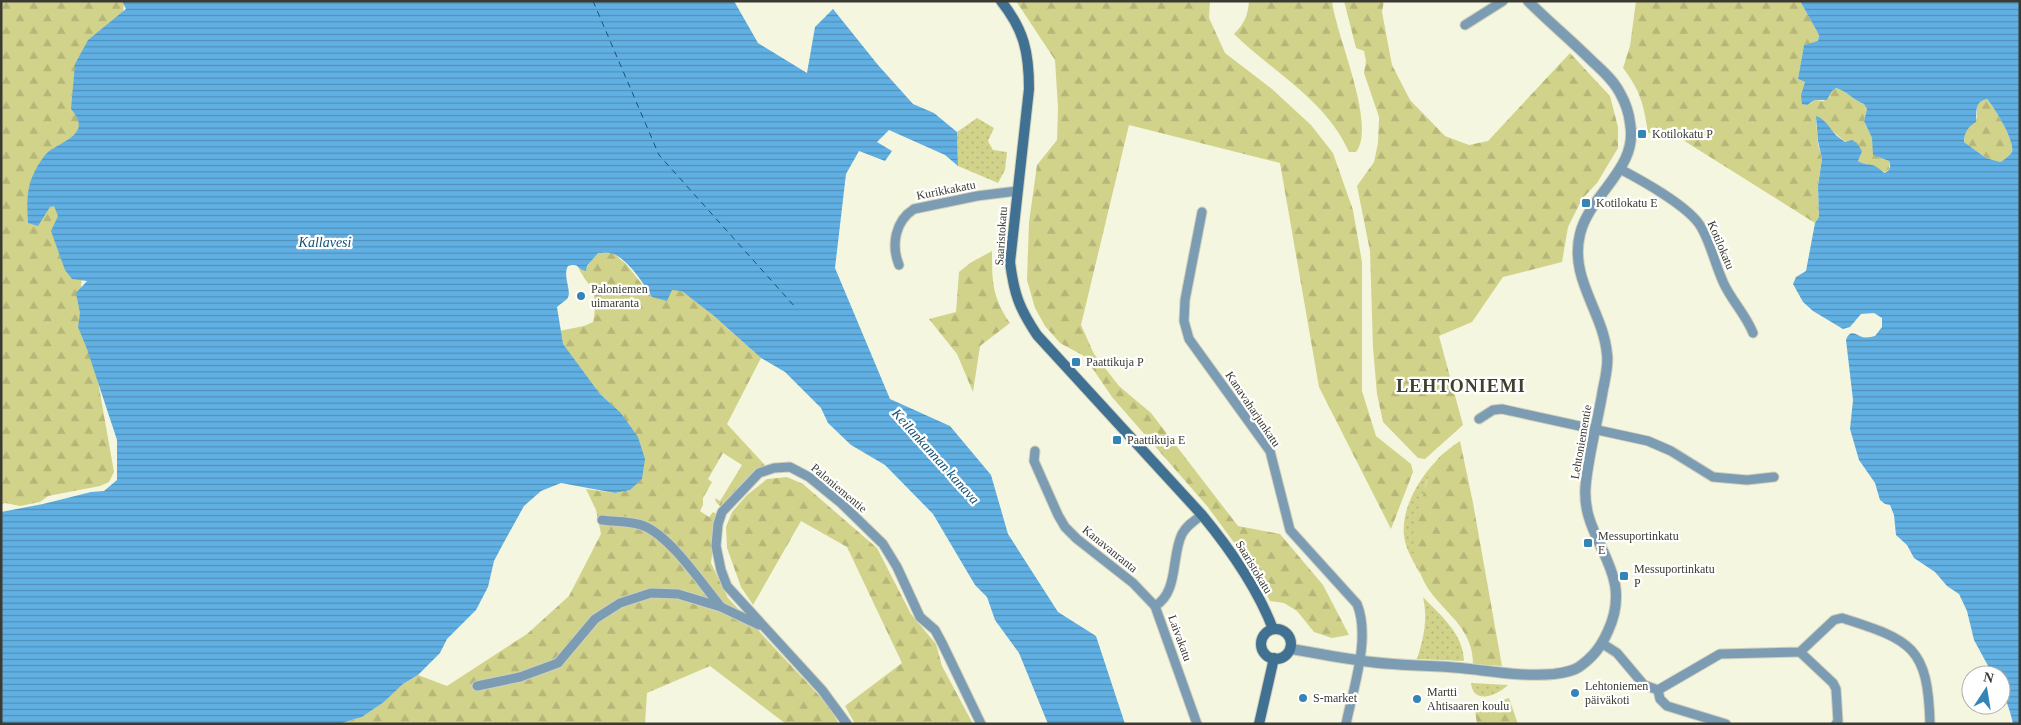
<svg xmlns="http://www.w3.org/2000/svg" width="2021" height="725" viewBox="0 0 2021 725" font-family="Georgia,serif">
  <defs>
    <pattern id="grass-dots" width="8" height="8" patternUnits="userSpaceOnUse" patternTransform="scale(1.25)"><rect width="8" height="8" fill="#d2d38a"/><path d="M2 2h.1M6 6h.1" fill="none" stroke="#b5b678" stroke-width="1.8" stroke-linecap="round"/></pattern>
    <pattern id="forest-firs" width="22" height="20" patternUnits="userSpaceOnUse" patternTransform="scale(1.25)"><rect width="22" height="20" fill="#d2d38a"/><path d="M5 1l3.5 6h-7zM16 11l3.5 6h-7z" fill="#b5b678"/></pattern>
    <pattern id="water-rules" width="6" height="5" patternUnits="userSpaceOnUse" patternTransform="scale(1.25)"><rect width="6" height="5" fill="#61b0e4"/><path d="M0 2.5h6" fill="none" stroke="#5190b9"/></pattern>
  </defs>
  <rect width="100%" height="100%" fill="#f5f6df"/>
  <!-- grass -->
  <g fill="url(#grass-dots)">
    <path d="M977,118L994,128L988,141L993,150L1007,152L1005,170L998,183L958,166L957,132Z"/>
    <path d="M1435,462L1426,483L1415,552L1420,574C1415,564 1409,555 1406,545C1397,516 1416,483 1435,462Z"/>
    <path d="M1423,597C1441,616 1463,633 1464,661L1417,659C1424,637 1428,619 1423,597Z"/>
    <path d="M1471,683L1508,685C1497,696 1473,705 1471,683Z"/>
  </g>
  <!-- forest -->
  <g fill="url(#forest-firs)">
    <path d="M1,1H124L121,43L81,285L114,472L109,482L100,486L48,496L40,502L20,506L5,503L1,505Z"/>
    <path d="M1016,1H1210L1209,18L1225,53L1272,89L1311,125L1333,153L1353,210L1362,262V391L1376,436L1411,464L1413,472L1391,529L1319,387L1280,163L1129,125L1081,325L1094,354L1119,386L1151,413L1238,526L1280,534L1323,585L1349,635L1332,638L1314,632L1297,611L1284,603L1270,601L1247,560L1207,506L1112,397L1084,356L1060,343L1045,326L1035,308L1027,280L1029,222L1037,165L1057,140L1058,108L1055,60Z"/>
    <path d="M1249,1H1332C1336,36 1377,125 1356,152H1349C1326,100 1273,72 1234,34C1244,24 1248,16 1249,1Z"/>
    <path d="M1344,1H1384L1382,12L1392,65L1410,100L1445,136L1469,145L1488,141L1570,53L1610,96L1618,127V148L1597,183L1582,199L1568,227L1562,262L1503,277L1472,322L1439,336L1463,425L1425,459L1418,458L1383,422L1377,394L1373,348L1370,251L1357,186L1374,162L1378,143L1379,117L1364,73L1366,61L1364,51L1356,48Z"/>
    <path d="M1636,1H1800L1819,35L1818,42L1804,45L1798,79L1805,82L1803,94L1810,104L1815,100L1823,101L1829,98L1831,91L1836,88C1847,91 1853,100 1864,104L1867,109L1864,121L1872,138L1878,157L1889,161V169L1884,173C1877,166 1867,166 1858,161C1862,151 1861,146 1852,140L1846,142C1835,134 1828,126 1816,120L1818,144L1822,159L1818,186L1819,217L1815,223L1667,130L1648,133C1644,105 1640,90 1623,68L1630,46Z"/>
    <path d="M1987,99C1994,107 2015,141 2012,152C2010,155 2003,161 2000,162L1986,158L1964,142L1965,132L1977,118V106L1979,102Z"/>
    <path d="M992,251C992,281 992,297 1010,323L980,346L973,392L957,354L929,319L956,312L959,272L970,263Z"/>
    <path d="M597,253H613L626,264L652,297L672,290H682L714,316L761,358L727,424L765,465L721,507L716,502L715,498L720,501L742,465L723,453L708,479L712,482L703,498V505L700,511L709,517L713,512L717,514L711,563L728,598L828,705L839,724H786L710,666L647,693L645,724H339L362,717L384,702L403,684L418,675L447,686L527,634L569,596L601,534L596,510L586,489L615,493L630,490L620,412L600,394L562,344L559,331L584,326L593,322C595,315 596,296 592,289C587,281 581,274 577,265L584,271Z"/>
    <path d="M1460,441L1473,503L1502,666L1473,664C1473,631 1450,617 1432,594C1417,575 1410,545 1415,521C1417,513 1420,504 1423,496C1426,485 1429,473 1434,464C1439,455 1452,447 1460,441Z"/>
    <path d="M787,477L803,484L877,548L911,614L936,644L942,666L973,724H855L845,706L902,663L847,547L801,521L753,605L741,587L727,548L726,527L732,512L747,495L767,479Z"/>
    <path d="M1509,698L1518,724H1477L1474,704H1491Z"/>
  </g>
  <!-- water -->
  <g fill="url(#water-rules)" fill-rule="evenodd">
    <path d="M122,1H734L758,43L807,73L815,27L833,9L878,65L913,104L934,113L957,132L958,166L945,155L889,130L877,142L892,151L885,161L859,151L846,174L835,268L890,399L950,426L991,475L1008,534L1058,612L1096,636L1125,724H1048L1019,653L995,620L987,597L975,585L933,514L885,465L851,445L828,423L821,408L785,372L761,358L714,316L682,291L672,290L667,301L652,297C643,283 630,262 614,254C610,252 602,253 598,253L587,266L586,271C577,270 580,262 568,266C562,276 573,292 567,299C564,302 560,304 557,307L563,344L600,394L620,412L638,437L645,459L642,479L630,490L615,493L561,483L541,491L524,506L503,544L494,561L488,587L476,610L447,639L440,653L418,675L403,684L384,702L362,717L339,724H1V512L43,504L91,492L104,491L117,480V440L87,349L78,327L80,313L76,293L87,281L72,279L65,270L51,231L58,216L54,206L50,207L38,226L28,223C27,206 26,189 34,173C37,167 42,158 47,153C60,141 94,135 71,109L75,64L88,40L126,9Z"/>
    <path d="M1800,1H2020V724H2013C2010,707 2001,692 2001,675H1993L1974,640L1967,611L1959,594L1947,586L1935,572L1914,558L1907,545L1896,535L1894,515L1890,505L1885,504L1880,500L1875,483L1859,460L1850,429L1853,400L1846,340C1850,329 1855,334 1862,337C1866,338 1871,337 1875,336L1882,327V318L1874,313L1861,314L1850,327L1843,329L1813,311L1803,302L1793,284L1796,277L1806,271L1815,223L1819,217L1818,186L1822,159L1818,141L1816,116C1825,119 1829,127 1835,134C1837,137 1842,139 1845,142L1852,140L1857,143L1862,151L1858,161C1870,168 1871,160 1884,173C1890,171 1891,167 1889,161L1873,155L1872,138L1864,121L1867,109L1864,104C1853,100 1847,91 1836,88L1832,91L1827,100H1815L1807,105L1802,104L1801,95L1805,82L1798,79L1804,45L1818,41L1819,35ZM1987,99C1994,107 2015,141 2012,152C2010,155 2003,161 2000,162L1986,158L1964,142C1964,132 1969,126 1976,122C1977,111 1974,102 1987,99Z"/>
  </g>
  <g fill="none" stroke-linecap="round" stroke-linejoin="round">
    <!-- ferry -->
    <path stroke="#165376" stroke-width="1" stroke-dasharray="6 5" stroke-linecap="butt" d="M593,1L659,155L796,308"/>
    <defs>
      <g id="minor">
        <path d="M1465,25L1503,1"/>
        <path d="M1620,169C1641,180 1690,207 1701,227C1711,244 1715,265 1724,284C1732,301 1746,315 1753,333"/>
        <path d="M1202,212L1185,300L1184,321L1189,339L1270,451L1290,530L1357,604C1371,638 1353,689 1346,724"/>
        <path d="M899,265C891,245 895,221 914,209L977,196L1017,191"/>
        <path d="M1479,419L1493,410L1502,409L1648,441L1671,451L1713,477L1747,480L1774,477"/>
        <path d="M1035,451L1034,461L1058,515L1065,527L1077,539L1133,583L1155,606"/>
        <path d="M602,520C615,522 632,521 644,526C671,537 702,584 721,607"/>
        <path d="M1603,644L1617,653L1644,685L1658,690L1720,654L1800,652L1834,620L1842,618C1912,640 1928,647 1930,724"/>
        <path d="M1800,652L1833,683L1836,689L1838,721L1836,724"/>
        <path d="M477,686L520,677L558,663L595,619L620,603L651,593L678,594L721,607L759,625"/>
        <path d="M1658,690L1660,699L1667,706L1726,724"/>
        <path d="M847,724L822,690L727,586L721,570L716,546L718,524L722,512L759,473L774,468L790,467L809,477L841,503L883,544L897,567L920,617L935,630L942,643L981,724"/>
        <path d="M1197,724L1155,606C1179,592 1171,556 1182,534C1187,525 1194,521 1202,515"/>
      </g>
      <path id="tertiary" d="M1290,649C1312,652 1334,657 1357,660C1391,666 1426,665 1461,668C1491,671 1524,677 1554,674C1562,673 1573,671 1579,667C1593,657 1601,647 1608,631C1637,568 1578,541 1586,482C1589,453 1597,424 1602,395C1604,382 1609,367 1607,354C1603,311 1569,279 1580,234C1590,193 1639,169 1630,123C1629,113 1625,102 1620,93C1614,81 1603,71 1593,62C1572,41 1549,22 1528,1"/>
      <g id="secondary">
        <path d="M1001,1C1024,30 1029,52 1029,89L1010,262C1014,294 1019,308 1037,335L1202,515C1230,549 1257,587 1273,629"/>
        <circle cx="1276" cy="644" r="15"/>
        <path d="M1259,724L1274,658"/>
      </g>
    </defs>
    <!-- minor casing -->
    <use href="#minor" stroke="#d0d0bc" stroke-width="11"/>
    <!-- tertiary casing -->
    <use href="#tertiary" stroke="#d0d0bc" stroke-width="12"/>
    <!-- secondary casing -->
    <use href="#secondary" stroke="#d0d0bc" stroke-width="12"/>
    <!-- minor -->
    <use href="#minor" stroke="#7c9cb3" stroke-width="9"/>
    <!-- tertiary -->
    <use href="#tertiary" stroke="#7c9cb3" stroke-width="10"/>
    <!-- secondary -->
    <use href="#secondary" stroke="#407192" stroke-width="10"/>
  </g>
  <!-- markers -->
  <g fill="#3485b6" stroke="#fff" stroke-width="2">
    <rect x="1637" y="129" width="10" height="10" rx="2.5"/>
    <rect x="1581" y="198" width="10" height="10" rx="2.5"/>
    <circle cx="581" cy="296" r="5"/>
    <rect x="1071" y="357" width="10" height="10" rx="2.5"/>
    <rect x="1112" y="435" width="10" height="10" rx="2.5"/>
    <rect x="1583" y="538" width="10" height="10" rx="2.5"/>
    <rect x="1619" y="571" width="10" height="10" rx="2.5"/>
    <circle cx="1575" cy="693" r="5"/>
    <circle cx="1303" cy="698" r="5"/>
    <circle cx="1417" cy="699" r="5"/>
  </g>
  <g text-anchor="middle" stroke-width="4.5" stroke-linejoin="round" paint-order="stroke">
    <!-- poi labels -->
    <g font-size="12" fill="#3a3a32" stroke="#fff" text-anchor="start">
      <text x="1652" y="138">Kotilokatu P</text>
      <text x="1596" y="207">Kotilokatu E</text>
      <text x="591" y="293">Paloniemen<tspan x="591" dy="14">uimaranta</tspan></text>
      <text x="1086" y="366">Paattikuja P</text>
      <text x="1127" y="444">Paattikuja E</text>
      <text x="1598" y="540">Messuportinkatu<tspan x="1598" dy="14">E</tspan></text>
      <text x="1634" y="573">Messuportinkatu<tspan x="1634" dy="14">P</tspan></text>
      <text x="1585" y="690">Lehtoniemen<tspan x="1585" dy="14">päiväkoti</tspan></text>
      <text x="1427" y="696">Martti<tspan x="1427" dy="14">Ahtisaaren koulu</tspan></text>
      <text x="1313" y="702">S-market</text>
    </g>
    <!-- street labels -->
    <g font-size="12" fill="#3a3a32" stroke="#fff">
      <text transform="translate(946 190) rotate(-11)" y="4">Kurikkakatu</text>
      <text transform="translate(1001 236) rotate(-86)" y="4">Saaristokatu</text>
      <text transform="translate(1721 245) rotate(67)" y="4">Kotilokatu</text>
      <text transform="translate(1253 409) rotate(56)" y="4">Kanavaharjunkatu</text>
      <text transform="translate(1581 442) rotate(-80)" y="4">Lehtoniementie</text>
      <text transform="translate(839 488) rotate(40)" y="4">Paloniementie</text>
      <text transform="translate(1110 549) rotate(39)" y="4">Kanavanranta</text>
      <text transform="translate(1254 567) rotate(59)" y="4">Saaristokatu</text>
      <text transform="translate(1180 638) rotate(70)" y="4">Laivakatu</text>
    </g>
    <!-- water labels -->
    <g font-size="14" font-style="italic" fill="#165376" stroke="#fff">
      <text x="325" y="247">Kallavesi</text>
      <text transform="translate(936 456) rotate(48)" y="5">Keilankannan kanava</text>
    </g>
    <!-- district labels -->
    <g font-size="18" font-weight="bold" letter-spacing="1" fill="#3f402d" stroke="#fff">
      <text x="1461" y="392">LEHTONIEMI</text>
    </g>
  </g>
  <!-- border -->
  <rect width="2021" height="725" fill="none" stroke="#3a3a32" stroke-width="5"/>
  <!-- north arrow -->
  <g transform="translate(1986 690) rotate(12)"><circle r="24" fill="#ffffff" stroke="#b0b0ad"/>
  <path d="M0-4L9 19L0 12L-9 19Z" fill="#3485b6"/>
  <text y="-8" font-size="14" font-weight="bold" text-anchor="middle" fill="#3a3a32">N</text>
  </g>
</svg>
